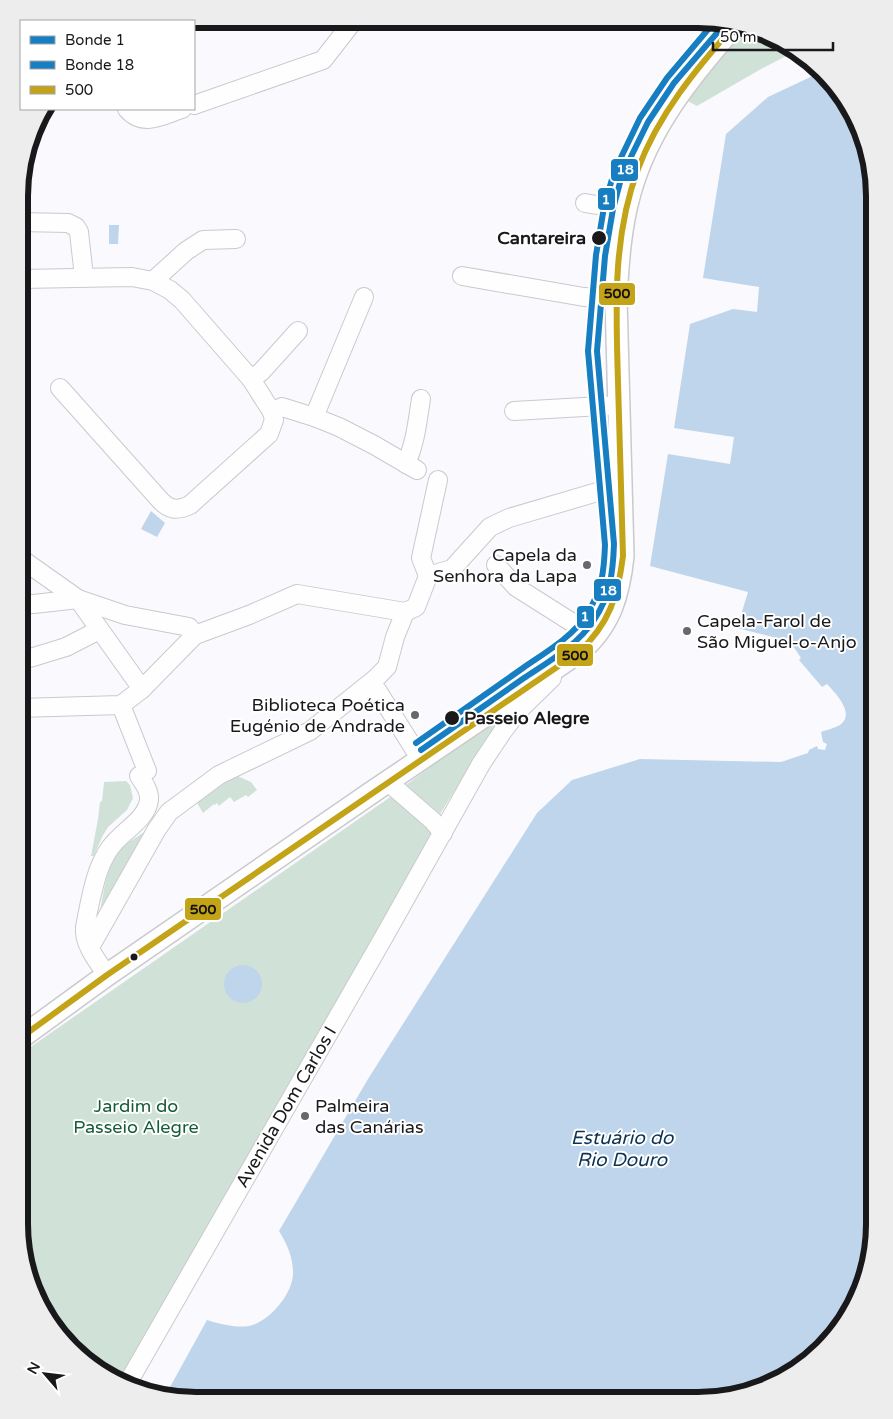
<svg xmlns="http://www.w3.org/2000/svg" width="893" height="1419" viewBox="0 0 893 1419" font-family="'Varela Round',sans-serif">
  <rect width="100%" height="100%" fill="#faf9fd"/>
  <!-- green -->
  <g fill="#d0e2d8">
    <path d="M741,35L758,36L796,51L761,69L697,106L686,100L724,52Z"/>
    <path d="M498,717L501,721L478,753L440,814L406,785Z"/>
    <path d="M233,774L251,782L257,790L248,797L246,795L234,802L230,797L219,806L217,803L215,805L214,804L203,813L196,801Z"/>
    <path d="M126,781L130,785L133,798L127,810L108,827L102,837L94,856H91L98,819L100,802L102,801L104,782Z"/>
    <path d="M396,793L435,829L122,1378L88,1364L32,1292L19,1224V1055Z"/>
    <path d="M147,830L99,919C103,896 105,867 122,848C129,841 139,836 147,830Z"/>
  </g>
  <!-- water -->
  <g fill="#bed5ec">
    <path d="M819,73L861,127L874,195V1236L865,1281L838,1331L766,1387L698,1400L172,1399L165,1396L207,1320C220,1324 235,1328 249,1326C269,1322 293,1294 293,1273C293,1257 287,1244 279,1231L368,1079L537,813L572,780L640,759L781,762L808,753L809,750L817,746L818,749L825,750L827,744L823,742L821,732C826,730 835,728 840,725C856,713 835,693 827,684L822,687L799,660L801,658L793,646L781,639L737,628L748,592L650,566L668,454L730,464L734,437L674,428L690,324L733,309L757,312L759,287L703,278L726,134L768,97Z"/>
    <path d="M109,225H119L118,244H109Z"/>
    <path d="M151,511L165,523L157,537L141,529Z"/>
    <circle cx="243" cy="984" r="19"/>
  </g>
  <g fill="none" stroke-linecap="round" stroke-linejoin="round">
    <defs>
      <g id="minor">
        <path d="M194,105L323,60L355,19"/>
        <path d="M127,109C143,128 163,115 182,109"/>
        <path d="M585,203L626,210"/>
        <path d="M20,222L68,223L76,227L79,232L84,277"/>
        <path d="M462,276L584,297L616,299"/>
        <path d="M20,279L132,277L153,281L170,290L182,300L251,379L272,412L274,420L269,434L190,505C177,511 169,510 160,500L60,388"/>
        <path d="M153,281L186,251L203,240L236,239"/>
        <path d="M251,379L261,372L298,331"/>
        <path d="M514,411L619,405"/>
        <path d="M272,412L282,407L314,417L339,427L374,445L417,470"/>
        <path d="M314,417L364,297"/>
        <path d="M406,464C416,441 417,423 421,399"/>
        <path d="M20,558L78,599L125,615L189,627L195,635"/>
        <path d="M496,565L516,587L595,637"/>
        <path d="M428,576L421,558L438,480"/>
        <path d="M78,599L142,689"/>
        <path d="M20,604H34L78,599"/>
        <path d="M30,658L66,647L99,630"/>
        <path d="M360,701L377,690L421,760"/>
        <path d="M121,705L147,771"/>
        <path d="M19,708L121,705L142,689L195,635L249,615L297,594L405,612L416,607L428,576L452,569L490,527L509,518L621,485"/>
        <path d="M388,782L433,821L443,833"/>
        <path d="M90,947L157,829L169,812L219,775L310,731L375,679L387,667L395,637L405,612"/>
        <path d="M107,975C98,962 83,944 85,927C89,907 94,877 103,860C107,851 113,843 121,836C131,826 147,816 149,800C150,792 144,783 139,776"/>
        <path d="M129,1381L385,935L481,764L503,731L519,710L552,678"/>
      </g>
      <path id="major" d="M19,1039L107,975L368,795L579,652C610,626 619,595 623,556L616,299C618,264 620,228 630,193C648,128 690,76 734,26"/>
    </defs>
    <!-- minor casing -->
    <use href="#minor" stroke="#cac9cd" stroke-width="20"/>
    <!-- major casing -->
    <use href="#major" stroke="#cac9cd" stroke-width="24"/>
    <!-- minor -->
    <use href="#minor" stroke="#fefeff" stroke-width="18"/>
    <!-- major -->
    <use href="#major" stroke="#fefeff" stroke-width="21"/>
    <defs>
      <path id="bus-1" d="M19,1039L107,975L579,652C609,624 618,596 623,556C621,498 620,440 618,382C616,311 612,238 638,169C658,115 696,69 734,26"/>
    </defs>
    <!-- bus-1 casing -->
    <use href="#bus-1" stroke="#fff" stroke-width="10"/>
    <!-- bus-1 -->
    <use href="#bus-1" stroke="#c3a317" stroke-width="6"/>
    <defs>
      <path id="tram-1" d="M416,743C452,718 487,693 523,668C543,654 574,636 587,614C602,590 604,572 605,545L588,351L596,255L604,207L614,172L640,118L667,78L716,20"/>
      <path id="tram-2" d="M421,750C455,726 490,702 524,678C548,662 578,645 594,620C610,596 613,573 614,544L597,351L605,256L613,209L622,175L648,122L674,83L723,26"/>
    </defs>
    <!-- tram-1 casing -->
    <use href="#tram-1" stroke="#fff" stroke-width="10"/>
    <!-- tram-2 casing -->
    <use href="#tram-2" stroke="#fff" stroke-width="10"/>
    <!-- tram-1 -->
    <use href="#tram-1" stroke="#187ec2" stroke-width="6"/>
    <!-- tram-2 -->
    <use href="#tram-2" stroke="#187ec2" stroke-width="6"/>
  </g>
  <!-- markers -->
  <g fill="#19181b" stroke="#fff" stroke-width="2">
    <circle cx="599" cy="238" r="8"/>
    <circle cx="452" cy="718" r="8"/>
    <circle cx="134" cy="957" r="4.5"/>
  </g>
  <g fill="#68676a" stroke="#fff" stroke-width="2">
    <circle cx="587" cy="565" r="5"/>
    <circle cx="687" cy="631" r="5"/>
    <circle cx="415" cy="715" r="5"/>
    <circle cx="305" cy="1116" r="5"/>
  </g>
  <g text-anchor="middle" stroke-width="4" stroke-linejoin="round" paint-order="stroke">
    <!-- stop labels -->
    <g font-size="18" font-weight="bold" fill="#19181b" stroke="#fff" text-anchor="end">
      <text x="586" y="244">Cantareira</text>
      <text x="464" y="724" text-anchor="start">Passeio Alegre</text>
    </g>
    <!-- poi labels -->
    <g font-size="18" fill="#19181b" stroke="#fff" text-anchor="end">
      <text x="577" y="561">Capela da<tspan x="577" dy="21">Senhora da Lapa</tspan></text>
      <text x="697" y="627" text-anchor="start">Capela-Farol de<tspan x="697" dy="21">São Miguel-o-Anjo</tspan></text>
      <text x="405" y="711">Biblioteca Poética<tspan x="405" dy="21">Eugénio de Andrade</tspan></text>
      <text x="315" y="1112" text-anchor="start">Palmeira<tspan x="315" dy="21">das Canárias</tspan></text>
    </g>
    <!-- park labels -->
    <g font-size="18" fill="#165c3b" stroke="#fff">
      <text x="136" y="1112">Jardim do<tspan x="136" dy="21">Passeio Alegre</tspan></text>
    </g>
    <!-- street labels -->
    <g font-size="18" fill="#19181b" stroke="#fff">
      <text transform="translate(286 1107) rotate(-60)" y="6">Avenida Dom Carlos I</text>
    </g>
    <!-- water labels -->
    <g font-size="19" font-style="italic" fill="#0d3352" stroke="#fff">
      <text x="622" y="1144">Estuário do<tspan x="622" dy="22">Rio Douro</tspan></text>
    </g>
  </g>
  <!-- crop -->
  <path d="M0 0H893V1419H0ZM196 28H698A168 168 0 0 1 866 196V1224A168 168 0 0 1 698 1392H196A168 168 0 0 1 28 1224V196A168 168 0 0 1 196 28Z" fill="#ededed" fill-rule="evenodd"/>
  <path fill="none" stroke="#19181b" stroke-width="6" d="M196 28H698A168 168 0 0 1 866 196V1224A168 168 0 0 1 698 1392H196A168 168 0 0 1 28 1224V196A168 168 0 0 1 196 28Z"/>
  <g stroke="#fff" stroke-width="2">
    <rect x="610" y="158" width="29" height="24" rx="5" fill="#187ec2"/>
    <rect x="597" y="187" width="19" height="24" rx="5" fill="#187ec2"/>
    <rect x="598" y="282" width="38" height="24" rx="5" fill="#c3a317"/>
    <rect x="593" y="578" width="29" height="24" rx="5" fill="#187ec2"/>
    <rect x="576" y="605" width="19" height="24" rx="5" fill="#187ec2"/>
    <rect x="556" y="643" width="38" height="24" rx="5" fill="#c3a317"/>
    <rect x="184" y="897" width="38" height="24" rx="5" fill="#c3a317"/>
  </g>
  <g font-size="14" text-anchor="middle" font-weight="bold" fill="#fff">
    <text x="625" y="174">18</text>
    <text x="606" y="204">1</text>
    <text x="608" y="595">18</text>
    <text x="585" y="621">1</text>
  </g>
  <g font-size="14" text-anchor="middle" font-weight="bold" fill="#111">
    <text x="617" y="298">500</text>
    <text x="575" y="660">500</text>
    <text x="203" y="914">500</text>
  </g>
  <!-- legend -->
  <rect x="20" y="20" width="175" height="90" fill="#ffffff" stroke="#a3a3a4"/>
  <rect x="30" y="36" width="25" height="8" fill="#187ec2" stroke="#a3a3a4"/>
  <text x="65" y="45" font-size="15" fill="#19181b">Bonde 1</text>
  <rect x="30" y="61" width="25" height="8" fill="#187ec2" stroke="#a3a3a4"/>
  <text x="65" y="70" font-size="15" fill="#19181b">Bonde 18</text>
  <rect x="30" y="86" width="25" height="8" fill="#c3a317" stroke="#a3a3a4"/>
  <text x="65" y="95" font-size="15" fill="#19181b">500</text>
  <!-- north arrow -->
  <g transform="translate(45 1374) rotate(298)" stroke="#ffffff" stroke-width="4" paint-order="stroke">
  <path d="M0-4L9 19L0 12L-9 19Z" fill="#19181b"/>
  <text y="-8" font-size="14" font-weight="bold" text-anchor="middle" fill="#19181b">N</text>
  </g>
  <!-- scale -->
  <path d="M713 42v8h120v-8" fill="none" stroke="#19181b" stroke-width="2.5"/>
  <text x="720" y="42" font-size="15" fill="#19181b" stroke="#ffffff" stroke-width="4" paint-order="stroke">50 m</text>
</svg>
